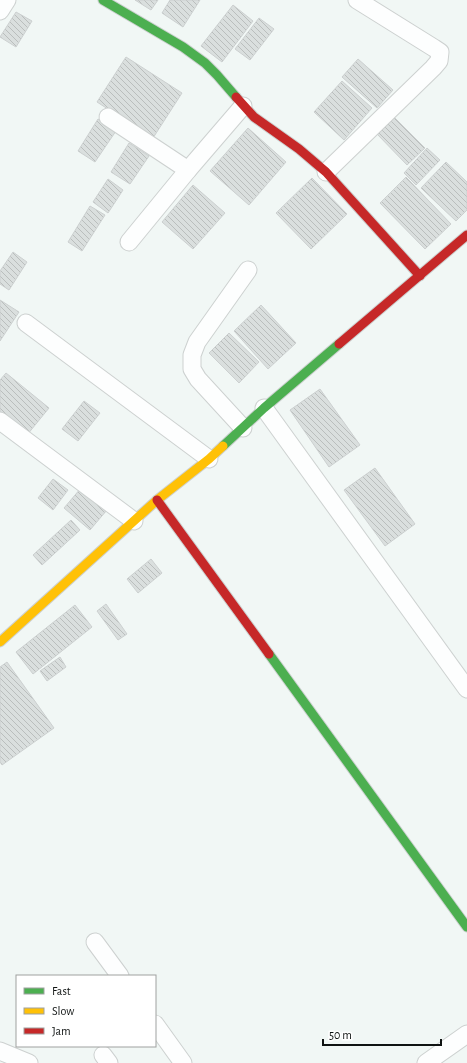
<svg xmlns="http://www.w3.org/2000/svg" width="467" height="1063" viewBox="0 0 467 1063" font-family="'Alegreya Sans',sans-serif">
  <defs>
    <pattern id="building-back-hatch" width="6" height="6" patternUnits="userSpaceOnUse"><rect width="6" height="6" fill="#dadfde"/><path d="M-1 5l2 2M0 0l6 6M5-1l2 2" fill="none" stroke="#babebd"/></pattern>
  </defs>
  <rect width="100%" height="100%" fill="#f1f7f5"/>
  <!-- building -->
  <g fill="url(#building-back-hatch)" stroke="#ccd0d0">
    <path d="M135,0H158L151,10Z"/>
    <path d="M170,0H200L183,27L162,13Z"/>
    <path d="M233,5L253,21L222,62L201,46Z"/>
    <path d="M16,12L32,21L16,47L0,37Z"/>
    <path d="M259,18L274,29L250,60L235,49Z"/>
    <path d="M126,57L182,93L153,138L97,102Z"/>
    <path d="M358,59L393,90L377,108L342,77Z"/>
    <path d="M342,81L372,108L344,140L314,112Z"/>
    <path d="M394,117L425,148L407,165L377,134Z"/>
    <path d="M98,119L116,131L95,162L78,151Z"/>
    <path d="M248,128L286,162L249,205L210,171Z"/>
    <path d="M129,143L149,156L130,184L111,172Z"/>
    <path d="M427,148L440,160L416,185L404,173Z"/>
    <path d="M446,162L467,182V210L456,221L421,188Z"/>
    <path d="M406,177L451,224L425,249L380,203Z"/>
    <path d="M312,178L347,214L311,249L276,213Z"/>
    <path d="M108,179L123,190L108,213L93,202Z"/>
    <path d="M193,185L225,213L193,249L162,222Z"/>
    <path d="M90,206L105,215L82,251L68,242Z"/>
    <path d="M13,252L27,262L9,290L0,284V271Z"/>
    <path d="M0,300L19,312L0,341Z"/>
    <path d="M261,305L296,343L268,369L234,331Z"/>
    <path d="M229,333L259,362L239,383L209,353Z"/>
    <path d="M6,373L49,408L27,435L0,413V380Z"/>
    <path d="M320,389L360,445L329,467L290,410Z"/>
    <path d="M84,401L100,413L78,441L62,429Z"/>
    <path d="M375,468L415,524L385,546L344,490Z"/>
    <path d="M53,479L68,490L53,510L38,498Z"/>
    <path d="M81,488L107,510L90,530L64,508Z"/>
    <path d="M71,520L80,530L42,565L33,555Z"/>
    <path d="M151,559L162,573L138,593L127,579Z"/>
    <path d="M106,604L127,634L118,640L97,611Z"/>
    <path d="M75,605L92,627L33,674L16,652Z"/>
    <path d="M60,657L66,667L47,681L40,671Z"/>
    <path d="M7,662L54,728L2,765L0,762V667Z"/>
  </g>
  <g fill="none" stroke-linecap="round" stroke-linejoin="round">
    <defs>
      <g id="street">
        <path d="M0,11L7,0"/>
        <path d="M108,117L188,170"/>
        <path d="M326,172L433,68L439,61L440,52L434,48L357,0"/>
        <path d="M129,242L188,170L243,106"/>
        <path d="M26,323L209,459"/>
        <path d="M264,408L467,689"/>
        <path d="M0,421L134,521"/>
        <path d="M243,428L198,379L192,369V355L197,342L248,270"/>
        <path d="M95,942L120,976"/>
        <path d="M155,1024L183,1063"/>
        <path d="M0,1051L29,1063"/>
        <path d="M103,1055L109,1063"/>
        <path d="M426,1063L467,1034"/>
      </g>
      <g id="fast">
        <path d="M103,0L183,47L205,63L217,75L236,97"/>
        <path d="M223,446L264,408L339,344"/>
        <path d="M269,654L467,927"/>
      </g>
      <path id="slow" d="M0,642L157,500L209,459L223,446"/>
      <g id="jam">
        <path d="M236,97L254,117L299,149L326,172L420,276"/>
        <path d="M339,344L467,235"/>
        <path d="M157,500L269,654"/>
      </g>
    </defs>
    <!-- street casing -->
    <use href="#street" stroke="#cdd1d0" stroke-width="19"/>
    <!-- fast casing -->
    <use href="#fast" stroke="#cdd1d0" stroke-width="11"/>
    <!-- slow casing -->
    <use href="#slow" stroke="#cdd1d0" stroke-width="11"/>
    <!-- jam casing -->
    <use href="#jam" stroke="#cdd1d0" stroke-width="11"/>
    <!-- street -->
    <use href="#street" stroke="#fdfefe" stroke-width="17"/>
    <!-- fast -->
    <use href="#fast" stroke="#4caf50" stroke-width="9"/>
    <!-- slow -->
    <use href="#slow" stroke="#ffc107" stroke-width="9"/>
    <!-- jam -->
    <use href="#jam" stroke="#c62828" stroke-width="9"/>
  </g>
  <!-- legend -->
  <rect x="16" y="975" width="140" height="72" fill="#ffffff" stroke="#9fa1a0"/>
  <rect x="24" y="988" width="20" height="6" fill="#4caf50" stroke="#9fa1a0"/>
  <text x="52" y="995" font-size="12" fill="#0f1312">Fast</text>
  <rect x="24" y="1008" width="20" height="6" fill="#ffc107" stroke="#9fa1a0"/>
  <text x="52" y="1015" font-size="12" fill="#0f1312">Slow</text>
  <rect x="24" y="1028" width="20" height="6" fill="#c62828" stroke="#9fa1a0"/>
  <text x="52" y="1035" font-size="12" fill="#0f1312">Jam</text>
  <!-- scale -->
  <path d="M323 1039v6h118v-6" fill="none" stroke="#0f1312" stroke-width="2"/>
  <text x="329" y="1039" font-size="12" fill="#0f1312" stroke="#ffffff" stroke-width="3" paint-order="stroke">50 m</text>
</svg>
